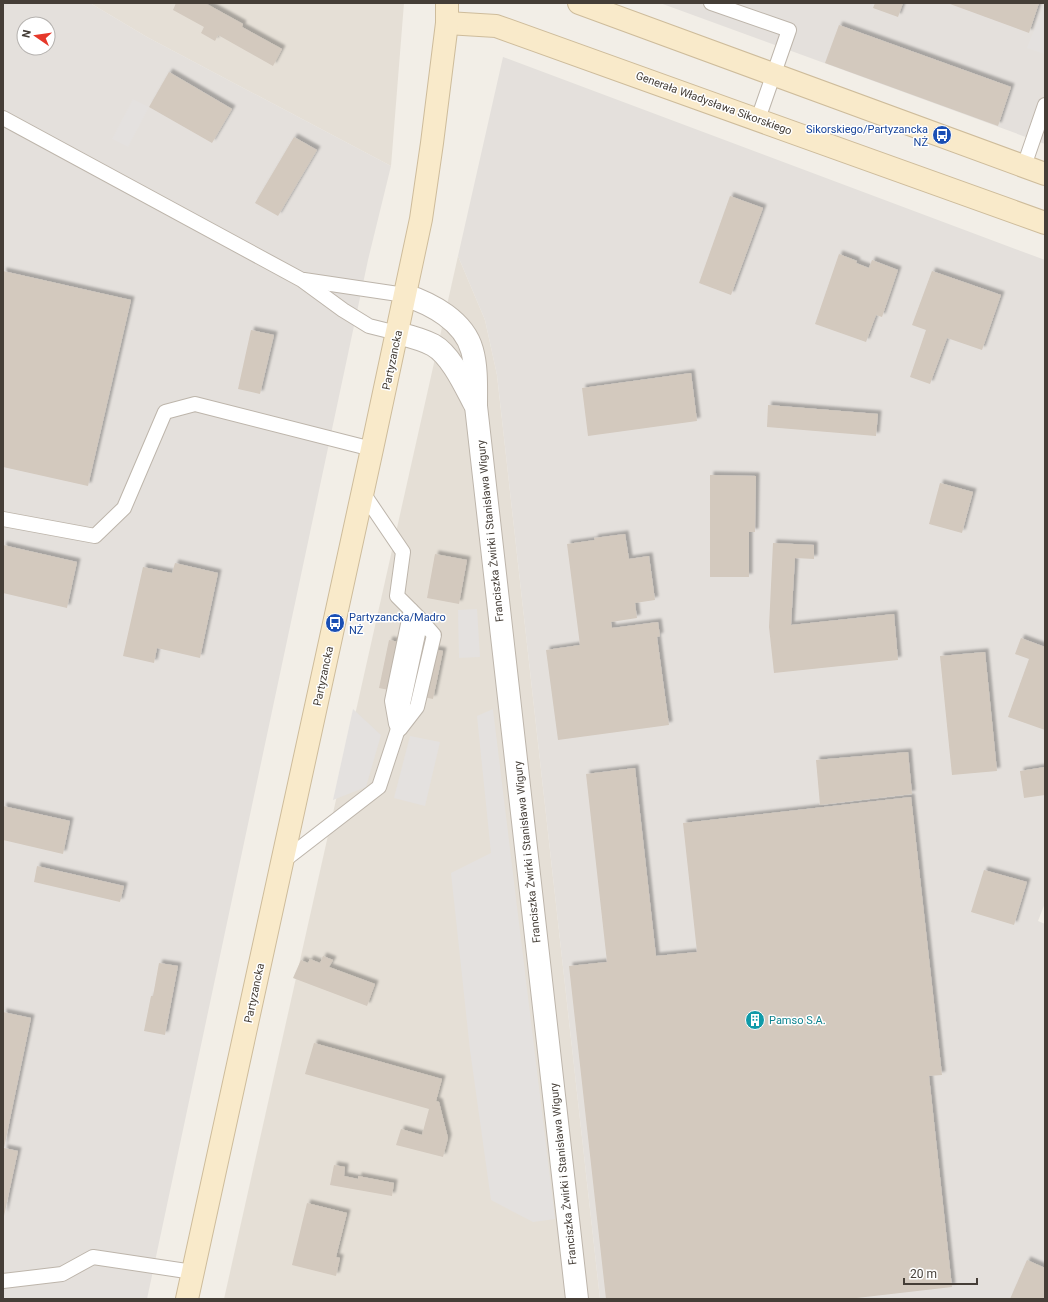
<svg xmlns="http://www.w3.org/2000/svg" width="1048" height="1302" viewBox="0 0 1048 1302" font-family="Roboto,sans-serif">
  <defs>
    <filter id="shadow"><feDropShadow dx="3.5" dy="-3.5" stdDeviation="1" flood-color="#0004"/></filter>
  </defs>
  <rect width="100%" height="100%" fill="#f2eee7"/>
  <!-- residential -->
  <g fill="#e5dfd6">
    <path d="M90,3H404L391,166L147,37Z"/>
    <path d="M458,256L485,320L497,375L600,1299H224Z"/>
  </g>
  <!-- industrial -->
  <g fill="#e4e0dc" fill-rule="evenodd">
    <path d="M3,3H90L147,37L391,166L368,260L147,1299H3ZM24,24H48V48H24Z"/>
    <path d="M660,3H1045V144Z"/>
    <path d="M503,57L1045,260V903L1038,921L1045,924V1299H600L497,375L485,320L458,256Z"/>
  </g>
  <!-- parking -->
  <g fill="#e4e1df">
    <path d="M1045,3V54L1027,48Z"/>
    <path d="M133,99L149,107L128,147L112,139Z"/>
    <path d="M477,609L480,657L459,658L458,610Z"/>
    <path d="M353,709L381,735L366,787L333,800Z"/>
    <path d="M493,709L555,1219L533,1222L491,1200L470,1050L451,873L491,853L477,716Z"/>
    <path d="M410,736L440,742L425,806L394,798Z"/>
  </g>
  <!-- building -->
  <g fill="#d3c9be" filter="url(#shadow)">
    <path d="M176,3H205L243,24L242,27L282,49L273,66L218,35L215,41L201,33L204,27L173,10Z"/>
    <path d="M875,3H903L898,17L873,8Z"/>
    <path d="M950,3H1039L1029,33L950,4Z"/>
    <path d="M839,25L1011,87L998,126L825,63Z"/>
    <path d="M169,72L232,109L212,143L149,107Z"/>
    <path d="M294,137L317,150L278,216L255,203Z"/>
    <path d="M730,196L763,208L731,295L699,283Z"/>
    <path d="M839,254L857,261L856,263L869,268L872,260L898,270L882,317L876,315L866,342L815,324Z"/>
    <path d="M3,271L131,300L88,486L3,467Z"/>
    <path d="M932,271L1001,295L982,350L947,338L930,384L910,377L926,330L912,325Z"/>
    <path d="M251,330L274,335L260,394L238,389Z"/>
    <path d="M691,373L697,421L588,436L582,388Z"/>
    <path d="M768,405L878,414L876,436L767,427Z"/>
    <path d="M710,475L756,476L755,532H749V577H710Z"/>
    <path d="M940,483L973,492L962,533L929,524Z"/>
    <path d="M625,534L629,559L649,556L655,600L635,603L637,618L611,622L612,628L658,622L660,636L657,637L669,725L558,740L546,650L580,645L567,544L595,540L594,538Z"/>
    <path d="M773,543L814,545V559L795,558L791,625L894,614L898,660L774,673L769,627Z"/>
    <path d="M3,545L77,562L67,608L3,593Z"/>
    <path d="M435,554L467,560L459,604L427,598Z"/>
    <path d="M175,563L218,573L200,658L157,648L154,663L123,656L143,567L172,573Z"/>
    <path d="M1021,638L1045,647V730L1008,717L1029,659L1015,654Z"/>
    <path d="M389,640L443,651L433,699L379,688Z"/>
    <path d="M985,652L997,771L952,775L940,656Z"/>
    <path d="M908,752L912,794L820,805L816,760Z"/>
    <path d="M1045,767V795L1024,798L1020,771Z"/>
    <path d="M635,768L656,956L697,952L683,823L911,797L942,1075L929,1076L952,1287L848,1299H606L569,966L607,962L586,774Z"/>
    <path d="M3,806L70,821L63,854L3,840Z"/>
    <path d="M37,866L124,886L120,902L34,882Z"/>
    <path d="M984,870L1027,882L1014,925L971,912Z"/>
    <path d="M323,956L333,960L329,967L375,984L367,1006L293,978L301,960L308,963L310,959L320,963Z"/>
    <path d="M159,963L178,966L165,1035L144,1031L151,996H153Z"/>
    <path d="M3,1012L31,1018L4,1148L18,1151L4,1216Z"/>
    <path d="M314,1043L442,1079L436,1101L439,1102L448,1138L443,1157L396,1145L401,1129L422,1135L429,1109L305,1074Z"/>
    <path d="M334,1165L345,1167L344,1176L358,1179V1176L394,1183L392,1196L330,1185Z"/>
    <path d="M307,1203L347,1213L336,1257L340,1258L336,1276L292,1265Z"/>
    <path d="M1027,1260L1045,1268V1299H1010Z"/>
  </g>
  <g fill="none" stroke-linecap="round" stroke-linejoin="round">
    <defs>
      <g id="lane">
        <path d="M711,3L789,30L758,119"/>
        <path d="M3,118L302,280L343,310L369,326L397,333"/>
        <path d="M1024,166L1045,105"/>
        <path d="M304,280L405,295"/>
        <path d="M3,519L95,536L124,508L165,412L195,404L372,449"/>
        <path d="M396,724L392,701L411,610"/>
        <path d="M400,729L417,707L434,635L421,620"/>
        <path d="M282,862L379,787L397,732L421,620L397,596L403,552L363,493"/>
        <path d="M3,1281L62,1274L93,1257L193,1272"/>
      </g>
      <g id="street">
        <path d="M405,295C432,304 464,321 472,350C477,367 476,389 476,406L577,1299"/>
        <path d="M397,333C409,336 422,339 433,345C451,355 465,386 474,403"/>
      </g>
      <g id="secondary">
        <path d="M579,3L1045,174"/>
        <path d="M447,23L496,26L1045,223"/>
        <path d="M187,1299L372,449L421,219L432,143L447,23V3"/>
      </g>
    </defs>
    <!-- lane casing -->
    <use href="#lane" stroke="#bdb5ab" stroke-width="16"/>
    <!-- street casing -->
    <use href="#street" stroke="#bdb5ab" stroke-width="24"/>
    <!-- secondary casing -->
    <use href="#secondary" stroke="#cebc9b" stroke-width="24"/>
    <!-- lane -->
    <use href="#lane" stroke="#fff" stroke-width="14"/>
    <!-- street -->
    <use href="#street" stroke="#fff" stroke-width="22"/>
    <!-- secondary -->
    <use href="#secondary" stroke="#f9eaca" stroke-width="22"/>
  </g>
  <!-- icons -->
  <defs>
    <symbol id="bus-disc" viewBox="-11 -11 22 22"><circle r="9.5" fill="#1a4fb4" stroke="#fff"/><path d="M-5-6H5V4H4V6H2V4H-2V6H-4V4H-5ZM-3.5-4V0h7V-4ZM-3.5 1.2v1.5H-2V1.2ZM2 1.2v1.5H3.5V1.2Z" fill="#fff"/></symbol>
    <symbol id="building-disc" viewBox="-11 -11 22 22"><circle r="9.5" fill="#0f9aa8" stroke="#fff"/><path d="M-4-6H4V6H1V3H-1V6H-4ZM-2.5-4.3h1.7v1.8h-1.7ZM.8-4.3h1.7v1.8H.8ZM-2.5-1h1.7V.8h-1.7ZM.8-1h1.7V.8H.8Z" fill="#fff"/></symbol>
  </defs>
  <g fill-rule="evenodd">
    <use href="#bus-disc" x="931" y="124" width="22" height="22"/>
    <use href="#bus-disc" x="324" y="612" width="22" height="22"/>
    <use href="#building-disc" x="744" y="1009" width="22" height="22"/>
  </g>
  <g text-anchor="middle" stroke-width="3" stroke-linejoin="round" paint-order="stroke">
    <!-- street labels -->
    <g font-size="11" fill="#453e37" stroke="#fff">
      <text transform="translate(714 103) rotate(20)" y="4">Generała Władysława Sikorskiego</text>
      <text transform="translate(392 360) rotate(-78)" y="4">Partyzancka</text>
      <text transform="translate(490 531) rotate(-96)" y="4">Franciszka Żwirki i Stanisława Wigury</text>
      <text transform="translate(323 676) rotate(-78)" y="4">Partyzancka</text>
      <text transform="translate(527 852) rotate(-96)" y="4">Franciszka Żwirki i Stanisława Wigury</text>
      <text transform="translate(254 993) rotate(-78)" y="4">Partyzancka</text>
      <text transform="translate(563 1174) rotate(-96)" y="4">Franciszka Żwirki i Stanisława Wigury</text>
    </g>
    <!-- transit labels -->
    <g font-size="11" fill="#164399" stroke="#fff" text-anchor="end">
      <text x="928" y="133">Sikorskiego/Partyzancka<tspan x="928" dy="13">NŻ</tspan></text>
      <text x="349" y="621" text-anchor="start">Partyzancka/Madro<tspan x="349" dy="13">NŻ</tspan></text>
    </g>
    <!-- culture labels -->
    <g font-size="11" fill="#0d838f" stroke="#fff" text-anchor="start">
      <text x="769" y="1024">Pamso S.A.</text>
    </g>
  </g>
  <!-- border -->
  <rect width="1048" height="1302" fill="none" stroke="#453e37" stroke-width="8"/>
  <!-- north arrow -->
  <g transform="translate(36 36) rotate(283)"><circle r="19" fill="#ffffff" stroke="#b5b2af"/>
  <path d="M0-3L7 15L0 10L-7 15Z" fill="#e6382a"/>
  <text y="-6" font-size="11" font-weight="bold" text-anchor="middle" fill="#453e37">N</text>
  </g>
  <!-- scale -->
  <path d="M904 1278v6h73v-6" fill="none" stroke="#453e37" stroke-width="2"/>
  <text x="910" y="1278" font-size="12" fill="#453e37" stroke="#ffffff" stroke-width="3" paint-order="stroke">20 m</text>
</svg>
